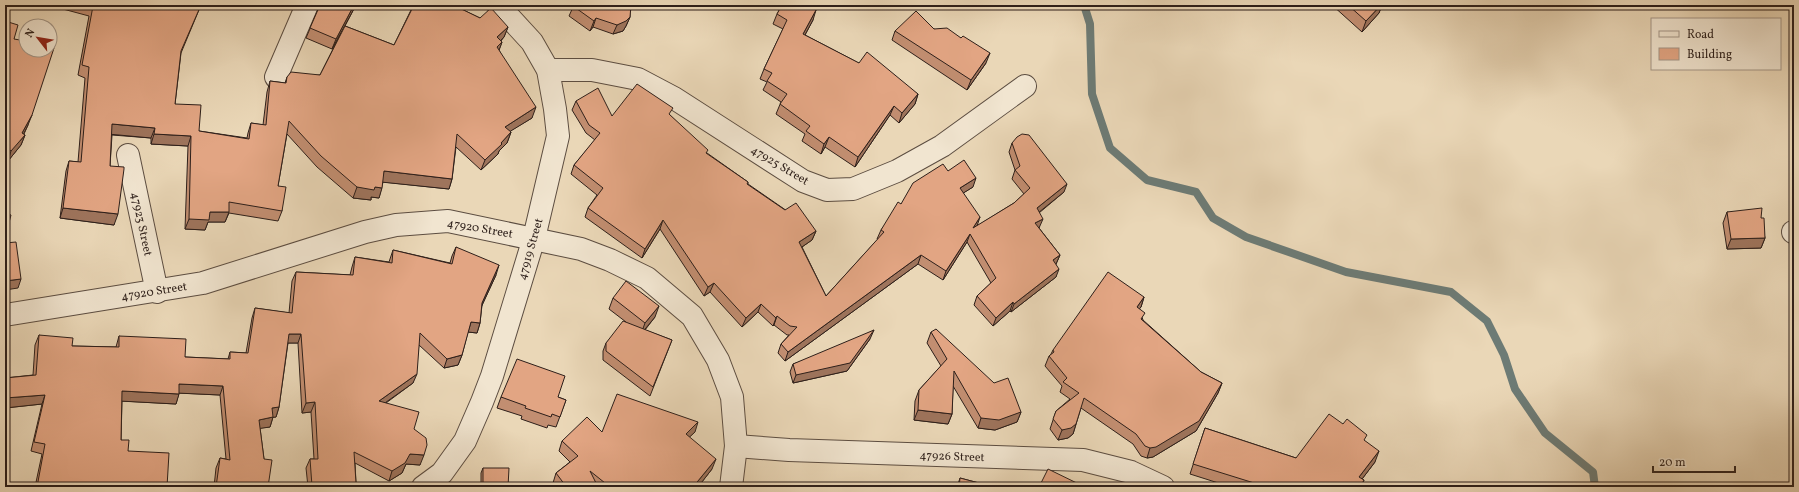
<svg xmlns="http://www.w3.org/2000/svg" width="1799" height="492" viewBox="0 0 1799 492" font-family="Vollkorn,serif">
  <rect width="100%" height="100%" fill="#ead7b7"/>
  <filter id="stains"><feTurbulence type="fractalNoise" baseFrequency=".005" numOctaves="4"/><feColorMatrix values="0 0 0 0 .2 0 0 0 0 .09 0 0 0 0 .02 0 0 0 .5 -.17"/></filter>
  <radialGradient id="worn" r=".72"><stop offset=".6" stop-color="#630" stop-opacity="0"/><stop offset="1" stop-color="#630" stop-opacity=".3"/></radialGradient>
  <g fill="none" stroke-linecap="round" stroke-linejoin="round">
    <!-- stream -->
    <path stroke="#6d7b75" stroke-width="8" d="M1084,5L1090,24L1092,94L1110,148L1147,180L1196,192L1213,218L1246,237L1346,272L1451,292L1487,321L1504,355L1515,389L1545,433L1593,472L1595,487"/>
    <defs>
      <g id="minor">
        <path d="M548,70H592L638,79L674,98L803,181L827,190L853,189L897,171L942,146L1025,86"/>
        <path d="M276,77L307,5"/>
        <path d="M128,155L157,292"/>
        <path d="M1793,232H1794"/>
        <path d="M5,315L203,283L365,232L396,225L448,221L581,249L610,260L647,278L692,316L718,360L732,397L736,446L731,487"/>
        <path d="M736,446L789,450L1083,460L1131,472L1163,487"/>
        <path d="M423,487L442,473L465,441L482,402L492,376L534,238L558,136L555,109L548,70L532,42L498,5"/>
      </g>
    </defs>
    <!-- minor casing -->
    <use href="#minor" stroke="#5c4d41" stroke-width="24"/>
    <!-- minor -->
    <use href="#minor" stroke="#f1e5d0" stroke-width="22"/>
  </g>
  <!-- wall -->
  <g fill="#c28e71" stroke="#2d1f1a">
    <path d="M48,5H201L181,53L175,104L199,131L247,138L248,133L251,123L263,125L267,92L270,81L285,83L287,77L320,75L341,33L332,49L306,38L320,5H356L345,26L394,45L411,10L401,5H453L480,18L508,27L504,37L501,41L502,42L499,50L532,118L510,131L511,132L507,143L499,151L498,154L481,170L456,147L452,179L449,189L383,182L379,198L371,197V200L353,198L317,167L287,134L278,186L282,211L278,221L229,213L225,222H208L205,230L185,229L188,146L151,144V138L112,135L110,166L114,225L60,218L66,171L69,161L78,162L85,78L78,75L89,16Z"/>
    <path d="M574,5H635L630,11V17L626,26L623,31L613,34L593,27L590,31L569,16Z"/>
    <path d="M782,5H813L812,7L813,20L805,35L918,94L915,104L899,123L890,115L855,167L825,147L821,154L802,141L805,134L776,114L781,102L763,90L767,82L760,79L764,69L783,29L773,24L777,14Z"/>
    <path d="M1332,5H1382L1379,13L1362,32Z"/>
    <path d="M5,21L14,39L28,125L24,134L25,135L21,145L8,161L5,159Z"/>
    <path d="M934,29L961,38L986,63L967,90L892,40L895,31Z"/>
    <path d="M576,101L612,116L670,115L707,153L748,182V184L816,231L812,240L802,247L826,296L878,239H877L881,230L901,204L948,171L973,187L963,193L977,226L1014,203L1024,194L1012,179L1015,170L1009,152L1012,143L1064,192L1039,213V228L1060,255L1056,264V277L1011,312L1010,311L993,326L974,305L977,296L991,283L967,242L943,280L918,264L785,361L778,353L781,344L789,335H787L774,325L773,326L758,312L742,327L710,292L704,296L660,229L642,258L585,217L588,208L597,195L571,174L574,165L595,140L586,133L572,110Z"/>
    <path d="M1727,212L1761,218L1765,238L1761,248L1727,249L1723,223Z"/>
    <path d="M456,247L496,275L482,305L480,323L477,333L468,332L462,355L458,365L444,368L419,345L413,383L386,403L414,429L420,465L406,464L402,473L389,481L355,463L356,483L355,487H308L306,468L310,459H314L311,412L302,413L298,343H288L279,407L276,417H273L270,427L260,428L264,459L268,487H214L216,468L220,458L226,459L220,395L179,393L176,404L122,401L121,440L128,451L167,487H35L42,454L31,451L42,404L5,408V378L33,375L35,345L39,335L72,346L116,347L119,336L185,357L228,359L230,352L246,353L252,318L255,308L289,313L292,281L296,272L350,275L352,267L355,257L389,262L393,250L450,263L452,256Z"/>
    <path d="M1144,297L1141,307L1139,309L1143,320L1201,372L1222,383L1218,393L1196,431L1153,457L1147,458L1141,456L1133,444L1081,408L1073,434L1068,438L1058,440L1050,429L1056,411L1070,399L1060,392L1062,386L1045,366L1049,356L1051,354L1053,350Z"/>
    <path d="M613,298L655,317L645,330L672,340L650,396L603,360V351L606,343L626,322L609,309Z"/>
    <path d="M931,332L1021,412L1017,422L995,430L978,428L953,386L952,414L948,424L914,420L915,401L919,390L941,366L927,343Z"/>
    <path d="M870,339L847,371L793,383L790,372L793,364Z"/>
    <path d="M501,397H558L566,400L556,427L548,425L547,428L521,419L522,416L497,408Z"/>
    <path d="M1205,428L1296,458L1365,441L1375,462L1362,479L1364,480L1362,487H1231L1190,474Z"/>
    <path d="M602,432H695L689,437L712,469L698,487H556L553,483L556,473L570,462L559,451L562,441Z"/>
    <path d="M483,468L508,487H481V473Z"/>
    <path d="M960,478L994,487H957Z"/>
  </g>
  <!-- shaded-wall -->
  <g fill="#9e745c" stroke="#2d1f1a">
    <path d="M354,5H356L332,49L336,39Z"/>
    <path d="M631,5H635L627,15Z"/>
    <path d="M1381,5H1382L1379,13L1362,32L1366,21Z"/>
    <path d="M816,10L813,20L800,44L803,34Z"/>
    <path d="M630,17L626,26L623,31L613,34L617,25Z"/>
    <path d="M596,18L593,27L590,31L594,21Z"/>
    <path d="M508,27L504,37L494,47L497,37Z"/>
    <path d="M502,42L498,53L497,47Z"/>
    <path d="M990,53L986,63L967,90L971,80Z"/>
    <path d="M918,94L915,104L899,123L902,113Z"/>
    <path d="M894,106L890,115L855,167L858,157Z"/>
    <path d="M536,107L532,118L501,137L505,127Z"/>
    <path d="M32,115L28,125L20,141L25,135L21,145L8,161L11,151L22,133Z"/>
    <path d="M112,124L155,128L151,138L108,134Z"/>
    <path d="M511,132L507,143L499,151L498,154L481,170L485,160Z"/>
    <path d="M154,134L191,136L188,146L151,144Z"/>
    <path d="M829,137L825,147L821,154L824,144Z"/>
    <path d="M384,171L452,179L449,189L381,182Z"/>
    <path d="M976,178L973,187L957,197L960,188Z"/>
    <path d="M1067,184L1064,192L1033,217L1037,208Z"/>
    <path d="M357,187H375L382,188L379,198L371,197V200L353,198Z"/>
    <path d="M63,208L118,214L114,225L60,218Z"/>
    <path d="M210,212H229L225,222H208L205,230L185,229L189,219Z"/>
    <path d="M980,217L977,226L973,228Z"/>
    <path d="M1043,219L1039,228L1032,232L1035,223Z"/>
    <path d="M663,220L660,229L642,258L645,249Z"/>
    <path d="M816,231L812,240L796,251L799,242Z"/>
    <path d="M970,234L967,242L943,280L946,271Z"/>
    <path d="M1765,238L1761,248L1727,249L1731,239Z"/>
    <path d="M921,255L918,264L785,361L788,352Z"/>
    <path d="M1060,255L1056,264L1049,269L1053,260Z"/>
    <path d="M499,265L496,275L479,312L482,303Z"/>
    <path d="M1059,269L1056,277L1011,312L1014,304Z"/>
    <path d="M21,279L18,288L5,290V281Z"/>
    <path d="M714,283L710,292L704,296L708,287Z"/>
    <path d="M1144,297L1141,307L1133,317L1137,307Z"/>
    <path d="M1013,302L1010,311L993,326L996,318Z"/>
    <path d="M761,304L758,312L742,327L746,318Z"/>
    <path d="M659,306L655,317L641,334L645,323Z"/>
    <path d="M777,316L774,325L773,326L776,318Z"/>
    <path d="M471,322L480,323L477,333L468,332Z"/>
    <path d="M874,330L870,339L847,371L793,383L796,375Z"/>
    <path d="M289,334H301L298,343H285Z"/>
    <path d="M462,355L458,365L444,368L447,359Z"/>
    <path d="M417,374L413,383L375,410L379,401Z"/>
    <path d="M1222,383L1218,393L1196,431L1153,457L1147,458L1150,448Z"/>
    <path d="M179,384L223,386L220,395L176,393Z"/>
    <path d="M122,391L179,394L176,404L119,401Z"/>
    <path d="M45,395L42,404L5,408V398Z"/>
    <path d="M315,402L311,412L302,413L306,403Z"/>
    <path d="M279,407L276,417L268,418L272,408Z"/>
    <path d="M918,410L952,414L948,424L914,420Z"/>
    <path d="M1021,412L1017,422L995,430L978,428L981,418Z"/>
    <path d="M273,417L270,427L256,429L259,420Z"/>
    <path d="M698,422L695,432L682,444L686,434Z"/>
    <path d="M1076,424L1073,434L1068,438L1058,440L1062,430Z"/>
    <path d="M1379,451L1375,462L1356,487L1359,477Z"/>
    <path d="M410,454L424,455L420,465L406,464L402,473L389,481L392,471Z"/>
    <path d="M716,459L712,469L698,487H693Z"/>
    <path d="M356,483L355,487H311L312,486Z"/>
  </g>
  <!-- building -->
  <g fill="#e2a583" stroke="#2d1f1a">
    <path d="M90,5H201L181,51L175,104L201,105L199,131L249,139L251,123L266,125L270,81L286,83L287,77L291,72L320,75L345,26L394,45L414,5H453L480,18L491,8L508,27L497,37L502,42L497,47L536,107L505,127L511,132L501,143L502,144L485,160L457,134L452,179L384,171L382,188L375,187L374,190L357,187L321,156L289,121L278,186L286,187L282,211L229,202V212H210L209,220L189,219L191,136L154,134L155,128L112,124L110,166L124,167V169L118,214L63,208L69,161L81,162L89,67L82,65L93,6Z"/>
    <path d="M320,5H354L336,39L310,28Z"/>
    <path d="M574,5H631L630,17L626,21L617,25L596,18L594,21L573,6Z"/>
    <path d="M782,5H810L816,10L803,34L859,63L867,52L918,94L902,113L894,106L858,157L829,137L824,144L806,131L810,126L780,104L787,94L767,81L772,73L764,69L787,20L777,14Z"/>
    <path d="M1348,5H1381L1366,21Z"/>
    <path d="M916,11L934,29L947,28L961,38L963,36L990,53L971,80L895,31Z"/>
    <path d="M5,21L18,25L14,39L26,41V50H50V45H55L32,115L22,133L25,135L11,151L5,146Z"/>
    <path d="M637,84L673,108L669,114L708,150L706,153L748,182L747,184L785,210L796,203L816,231L799,242L826,296L884,232L881,230L898,202L901,204L913,183L943,164L948,171L964,160L976,178L960,188L980,217L973,228L1014,203L1030,188L1015,170L1020,166L1012,143L1017,137L1022,134L1029,135L1067,184L1037,208L1043,219L1035,223L1060,255L1053,260L1059,269L1014,304L1013,302L996,318L977,296L996,278L970,234L946,271L921,255L788,352L781,344L797,327L790,326L777,316L776,318L761,304L746,318L714,283L708,287L663,220L645,249L588,208L603,188L574,165L600,133L589,125L576,101L598,88L612,116Z"/>
    <path d="M1762,208L1761,218H1764L1765,238L1731,239L1727,212Z"/>
    <path d="M5,213L11,215L5,238Z"/>
    <path d="M16,242L21,279L5,281V243Z"/>
    <path d="M456,247L499,265L482,303L480,323L471,322L462,355L447,359L420,333L417,374L379,401L419,412L414,429L426,438L427,445L424,455L410,454L405,463L392,471L354,452L356,483L312,486L310,459H318L315,402L306,403L301,334H289L279,407L272,408L273,417L259,420L264,459L272,460L268,487H216L220,458L230,460L223,386L179,384V394L122,391L121,440H129L128,451L169,453L167,487H37L45,444L34,442L45,395L5,398V378L36,375L39,335L73,338L72,346L119,347V336L186,339L185,357L230,359V352L248,353L255,308L292,313L296,272L353,275L355,257L392,263L393,250L452,264Z"/>
    <path d="M1108,272L1144,297L1137,307L1145,313L1141,319L1201,372L1222,383L1199,421L1156,447L1150,448L1145,446L1136,434L1084,398L1076,424L1071,428L1062,430L1053,419L1056,411L1079,393L1063,382L1067,378L1049,356L1054,352L1053,350Z"/>
    <path d="M626,281L659,306L645,323L613,298Z"/>
    <path d="M623,321L672,340L653,387L606,351V343Z"/>
    <path d="M936,329L994,383L1008,378L1021,412L999,420L981,418L954,371L952,414L918,410L919,390L947,359L931,332Z"/>
    <path d="M874,330L850,363L796,375L793,364Z"/>
    <path d="M517,359L565,376L558,397L566,400L560,417L552,414L551,417L525,408L526,406L501,397Z"/>
    <path d="M617,394L698,422L686,434L716,459L693,487H610L590,471L598,487H564V486L565,485L556,473L578,456L562,441L587,417L602,432Z"/>
    <path d="M1329,414L1343,424L1347,419L1367,435L1364,440L1379,451L1359,477L1364,480L1360,487H1267L1193,464L1205,428L1296,458Z"/>
    <path d="M483,468H509L508,487H483Z"/>
    <path d="M1048,469L1085,487H1039Z"/>
    <path d="M960,478L994,487H959Z"/>
  </g>
  <g text-anchor="middle" stroke-width="3" stroke-linejoin="round" paint-order="stroke">
    <!-- street labels -->
    <g font-size="12" fill="#2d1f1a" stroke="#f1e5d0">
      <text transform="translate(780 165) rotate(31)" y="4">47925 Street</text>
      <text transform="translate(142 224) rotate(78)" y="4">47923 Street</text>
      <text transform="translate(480 228) rotate(10)" y="4">47920 Street</text>
      <text transform="translate(530 249) rotate(-74)" y="4">47919 Street</text>
      <text transform="translate(154 291) rotate(-9)" y="4">47920 Street</text>
      <text transform="translate(952 456) rotate(2)" y="4">47926 Street</text>
    </g>
  </g>
  <!-- margin -->
  <rect width="1799" height="492" fill="none" stroke="#ead7b7" stroke-width="20"/>
  <rect x="6" y="6" width="1787" height="480" fill="none" stroke="#2d1f1a" stroke-width="2"/>
  <rect x="10" y="10" width="1779" height="472" fill="none" stroke="#2d1f1a"/>
  <!-- legend -->
  <rect x="1651" y="18" width="130" height="52" fill="#f1e5d0" stroke="#a39687"/>
  <rect x="1659" y="31" width="20" height="6" fill="#f1e5d0" stroke="#a39687"/>
  <text x="1687" y="38" font-size="12" fill="#2d1f1a">Road</text>
  <rect x="1659" y="48" width="20" height="12" fill="#e2a583" stroke="#a39687"/>
  <text x="1687" y="58" font-size="12" fill="#2d1f1a">Building</text>
  <!-- north arrow -->
  <g transform="translate(38 38) rotate(301)"><circle r="19" fill="#f1e5d0" stroke="#a39687"/>
  <path d="M0-3L7 15L0 10L-7 15Z" fill="#8f2418"/>
  <text y="-6" font-size="11" font-weight="bold" text-anchor="middle" fill="#2d1f1a">N</text>
  </g>
  <!-- scale -->
  <path d="M1653 466v6h82v-6" fill="none" stroke="#2d1f1a" stroke-width="2"/>
  <text x="1659" y="466" font-size="12" fill="#2d1f1a" stroke="#f1e5d0" stroke-width="3" paint-order="stroke">20 m</text>
  <rect width="100%" height="100%" filter="url(#stains)"/>
  <rect width="100%" height="100%" fill="url(#worn)"/>
</svg>
